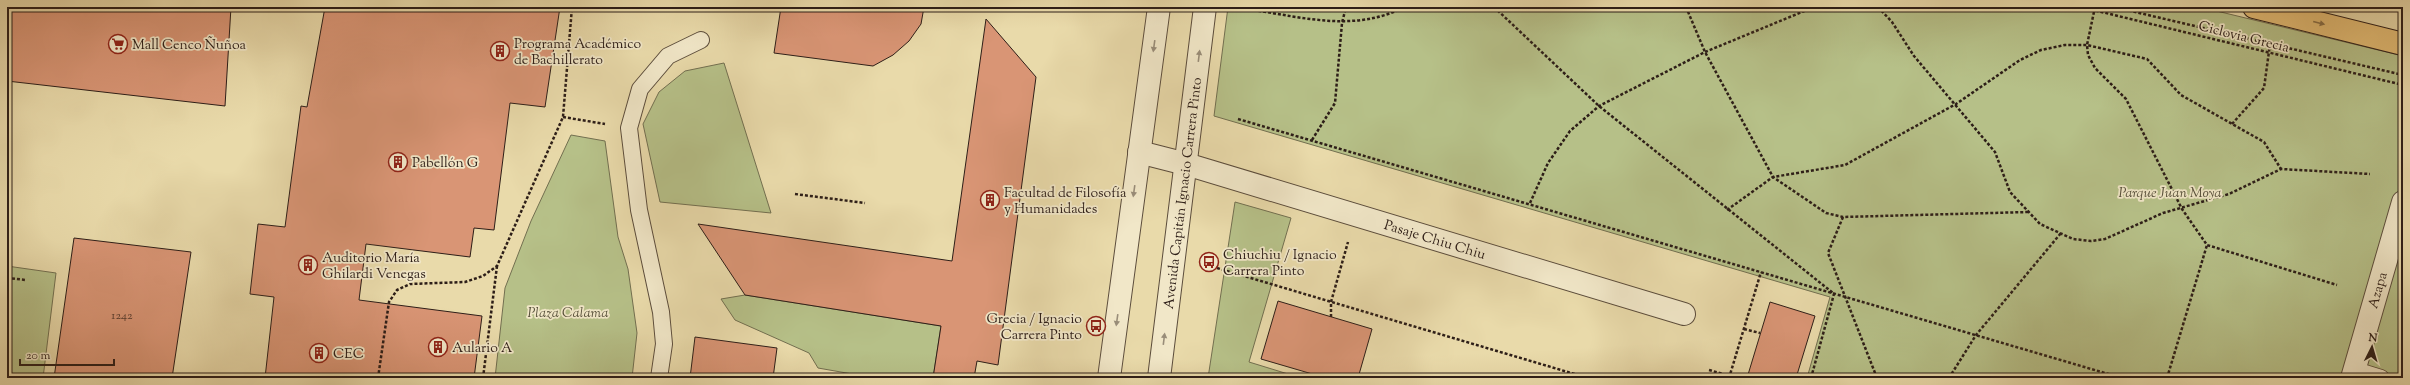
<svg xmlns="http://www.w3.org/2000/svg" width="2410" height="385" viewBox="0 0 2410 385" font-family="'Sorts Mill Goudy',serif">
  <rect width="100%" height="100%" fill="#e9daaa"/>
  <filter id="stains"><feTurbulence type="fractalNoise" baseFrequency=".005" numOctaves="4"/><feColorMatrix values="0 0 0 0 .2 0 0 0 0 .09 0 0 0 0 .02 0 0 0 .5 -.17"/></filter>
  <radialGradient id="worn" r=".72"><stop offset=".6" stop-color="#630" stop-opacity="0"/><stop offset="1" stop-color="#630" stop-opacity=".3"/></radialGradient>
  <!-- green -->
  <g fill="#b6c088" stroke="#726f50">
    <path d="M1228,7H2200L2403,56V378H1807L1830,297L1214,116Z"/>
    <path d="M724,63L771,213L660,202L643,124L659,92L685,71Z"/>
    <path d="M571,135L605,141L618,237L628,269L637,333L632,378H495L505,288L531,221Z"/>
    <path d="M1235,202L1291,218L1249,362L1301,378H1208Z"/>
    <path d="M7,266L56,273L43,378H7Z"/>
    <path d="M745,295L941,326L933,378H875L818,368L809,353L735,320L721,299Z"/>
  </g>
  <!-- building -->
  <g fill="#d99575" stroke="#2d1e18">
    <path d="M7,7H231L225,106L7,81Z"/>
    <path d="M325,7H560L545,107L510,103L494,230L474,228L470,257L366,244L359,300L482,316L474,378H265L274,297L250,294L258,224L285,227L301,106L307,107Z"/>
    <path d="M781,7H924L921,24L909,41L893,55L873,66L774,53Z"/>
    <path d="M986,19L1036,77L998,365L977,361L974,378H933L941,326L745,295L698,224L952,261Z"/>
    <path d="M74,238L191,252L172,378H54Z"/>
    <path d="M1278,301L1372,329L1358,378H1326L1261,359Z"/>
    <path d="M1770,302L1815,316L1796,378H1747Z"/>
    <path d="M695,337L777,348L773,378H690Z"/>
  </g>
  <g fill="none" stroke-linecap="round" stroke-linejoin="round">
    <defs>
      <g id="service">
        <path d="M2355,370L2381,378"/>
        <path d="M659,378L664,344L661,312L639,210L629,128L640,89L668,56L701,40"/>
      </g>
      <g id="minor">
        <path d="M1186,164L1684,314"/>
        <path d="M2352,378L2403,202"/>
      </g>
      <g id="tertiary">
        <path d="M1139,152L1186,164"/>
        <path d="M1109,378L1159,7"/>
        <path d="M1159,378L1205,7"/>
      </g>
      <path id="primary" d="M2254,7L2403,44"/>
    </defs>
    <!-- service casing -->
    <use href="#service" stroke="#5c4d3c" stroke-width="18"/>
    <!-- minor casing -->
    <use href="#minor" stroke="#5c4d3c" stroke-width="24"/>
    <!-- tertiary casing -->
    <use href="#tertiary" stroke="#5c4d3c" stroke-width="24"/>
    <!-- primary casing -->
    <use href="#primary" stroke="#2d1e18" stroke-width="24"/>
    <!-- path -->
    <g stroke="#2d1e18" stroke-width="2.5" stroke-dasharray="3 2" stroke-linecap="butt">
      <path d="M1494,7L1599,106L1833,293"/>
      <path d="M1686,7L1705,52L1773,177L1826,213L1843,217L2028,212"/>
      <path d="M1878,7L1892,22L1914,56L1995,152L2010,192L2040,224L2073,239L2091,241L2105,239L2163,213L2229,194L2281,169L2370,174"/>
      <path d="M2081,7L2403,85"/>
      <path d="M2095,7L2087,45L2088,55L2095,68L2126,99L2182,209L2207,245L2337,285"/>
      <path d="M2114,7L2403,75"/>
      <path d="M1253,10C1307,18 1354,32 1405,7"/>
      <path d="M563,117L605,124"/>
      <path d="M1238,119L2122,378"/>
      <path d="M2232,124L2264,88L2270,44"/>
      <path d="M1312,140L1335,103L1342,23L1346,7"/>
      <path d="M795,194L865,203"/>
      <path d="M1530,203L1548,163L1570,131L1599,106L1705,52L1814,7"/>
      <path d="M1727,210L1773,177L1845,165L1956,104L2020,60L2041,50L2065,45H2087L2147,59L2181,95L2264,142L2281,169"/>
      <path d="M1843,217L1828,253L1877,378"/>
      <path d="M1217,268L1588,378"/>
      <path d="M7,278L26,280"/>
      <path d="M1331,317V302L1348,242"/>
      <path d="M1744,329L1760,333"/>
      <path d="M2400,364L2403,355"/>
      <path d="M1709,370L1730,376"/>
      <path d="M378,378L389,302L397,290L410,284L465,282L483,276L497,266L563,117L572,7"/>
      <path d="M483,378L497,266"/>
      <path d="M1729,378L1761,272"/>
      <path d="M1811,378L1834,294"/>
      <path d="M1949,378L1976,335L2061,233"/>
      <path d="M2167,378L2207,245"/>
    </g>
    <!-- service -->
    <use href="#service" stroke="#f1e7c8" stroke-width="16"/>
    <!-- minor -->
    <use href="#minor" stroke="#f1e7c8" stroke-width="22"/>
    <!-- tertiary -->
    <use href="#tertiary" stroke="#f1e7c8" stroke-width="22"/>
    <!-- primary -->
    <use href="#primary" stroke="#e4bd75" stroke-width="22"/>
  </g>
  <!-- one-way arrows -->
  <defs><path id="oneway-solid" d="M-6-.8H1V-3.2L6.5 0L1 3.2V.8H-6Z"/></defs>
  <use fill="#886e46" href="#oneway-solid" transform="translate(2319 23) rotate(14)"/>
  <g fill="#998d79">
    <use href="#oneway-solid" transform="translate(1154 46) rotate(98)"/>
    <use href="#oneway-solid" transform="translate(1199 56) rotate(-83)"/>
    <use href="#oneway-solid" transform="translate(1134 191) rotate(98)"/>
    <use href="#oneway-solid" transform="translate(1117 320) rotate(98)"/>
    <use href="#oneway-solid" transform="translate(1164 339) rotate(-83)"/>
  </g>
  <!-- icons -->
  <defs>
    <symbol id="supermarket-ring" viewBox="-11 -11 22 22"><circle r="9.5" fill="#f1e7c8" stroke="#8f2418" stroke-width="1.5"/><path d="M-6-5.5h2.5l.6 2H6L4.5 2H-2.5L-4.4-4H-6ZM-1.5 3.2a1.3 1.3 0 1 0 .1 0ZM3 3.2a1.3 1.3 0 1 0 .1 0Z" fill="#8f2418"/></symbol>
    <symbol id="building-ring" viewBox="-11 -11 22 22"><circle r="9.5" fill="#f1e7c8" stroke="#8f2418" stroke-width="1.5"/><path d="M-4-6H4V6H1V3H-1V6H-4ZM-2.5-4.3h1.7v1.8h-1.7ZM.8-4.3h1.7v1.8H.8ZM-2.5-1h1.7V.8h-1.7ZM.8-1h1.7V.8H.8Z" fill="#8f2418"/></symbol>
    <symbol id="bus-ring" viewBox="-11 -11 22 22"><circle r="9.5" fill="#f1e7c8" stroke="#8f2418" stroke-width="1.5"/><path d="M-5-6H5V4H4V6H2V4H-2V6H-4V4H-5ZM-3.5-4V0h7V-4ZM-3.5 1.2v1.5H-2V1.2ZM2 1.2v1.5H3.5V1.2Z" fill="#8f2418"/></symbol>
  </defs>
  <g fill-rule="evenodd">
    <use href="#supermarket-ring" x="107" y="33" width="22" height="22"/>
    <use href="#building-ring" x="489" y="40" width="22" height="22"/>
    <use href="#building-ring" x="387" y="151" width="22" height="22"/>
    <use href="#building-ring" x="979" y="189" width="22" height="22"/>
    <use href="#bus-ring" x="1198" y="251" width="22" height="22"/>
    <use href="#building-ring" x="297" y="254" width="22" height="22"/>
    <use href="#bus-ring" x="1085" y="315" width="22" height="22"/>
    <use href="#building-ring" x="427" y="336" width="22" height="22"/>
    <use href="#building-ring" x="308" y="342" width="22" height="22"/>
  </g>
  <g text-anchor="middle" stroke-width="3.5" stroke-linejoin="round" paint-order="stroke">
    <!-- number labels -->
    <g font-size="12" fill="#583c2f">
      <text x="122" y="319">1242</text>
    </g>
    <!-- street labels -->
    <g font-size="14" fill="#2d1e18" stroke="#f1e7c8">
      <text transform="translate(2244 36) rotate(14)" y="5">Ciclovia Grecia</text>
      <text transform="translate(1182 193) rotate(-83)" y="5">Avenida Capitán Ignacio Carrera Pinto</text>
      <text transform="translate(1435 239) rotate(17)" y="5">Pasaje Chiu Chiu</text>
      <text transform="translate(2377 290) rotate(-74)" y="5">Azapa</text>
    </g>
    <!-- poi labels -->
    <g font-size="14" fill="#2d1e18" stroke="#f1e7c8" text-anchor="start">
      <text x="514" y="48">Programa Académico<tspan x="514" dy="16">de Bachillerato</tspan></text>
      <text x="132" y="49">Mall Cenco Ñuñoa</text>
      <text x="412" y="167">Pabellón G</text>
      <text x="1004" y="197">Facultad de Filosofía<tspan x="1004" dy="16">y Humanidades</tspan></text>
      <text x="1223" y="259">Chiuchiu / Ignacio<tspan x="1223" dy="16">Carrera Pinto</tspan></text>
      <text x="322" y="262">Auditorio María<tspan x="322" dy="16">Ghilardi Venegas</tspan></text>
      <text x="1082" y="323" text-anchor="end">Grecia / Ignacio<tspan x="1082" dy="16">Carrera Pinto</tspan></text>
      <text x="452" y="352">Aulario A</text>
      <text x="333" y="358">CEC</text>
    </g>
    <!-- park labels -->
    <g font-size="14" font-style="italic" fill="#564f3a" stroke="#f1e7c8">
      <text x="2170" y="197">Parque Juan Moya</text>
      <text x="568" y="317">Plaza Calama</text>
    </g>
  </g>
  <!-- margin -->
  <rect width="2410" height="385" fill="none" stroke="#e9daaa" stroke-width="24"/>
  <rect x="8" y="8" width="2394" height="369" fill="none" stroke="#2d1e18" stroke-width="2"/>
  <rect x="12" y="12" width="2386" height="361" fill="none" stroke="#2d1e18"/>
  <!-- north arrow -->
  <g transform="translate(2372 347) rotate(5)" stroke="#f1e7c8" stroke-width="3" paint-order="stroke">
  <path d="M0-3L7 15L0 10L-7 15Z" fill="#2d1e18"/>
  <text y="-6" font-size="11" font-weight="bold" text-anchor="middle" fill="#2d1e18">N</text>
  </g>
  <!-- scale -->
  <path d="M20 359v6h94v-6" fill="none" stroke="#2d1e18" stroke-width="2"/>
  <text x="26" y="359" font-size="12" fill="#2d1e18" stroke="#f1e7c8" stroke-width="3" paint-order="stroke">20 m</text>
  <rect width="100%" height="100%" filter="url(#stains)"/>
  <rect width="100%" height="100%" fill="url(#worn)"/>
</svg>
